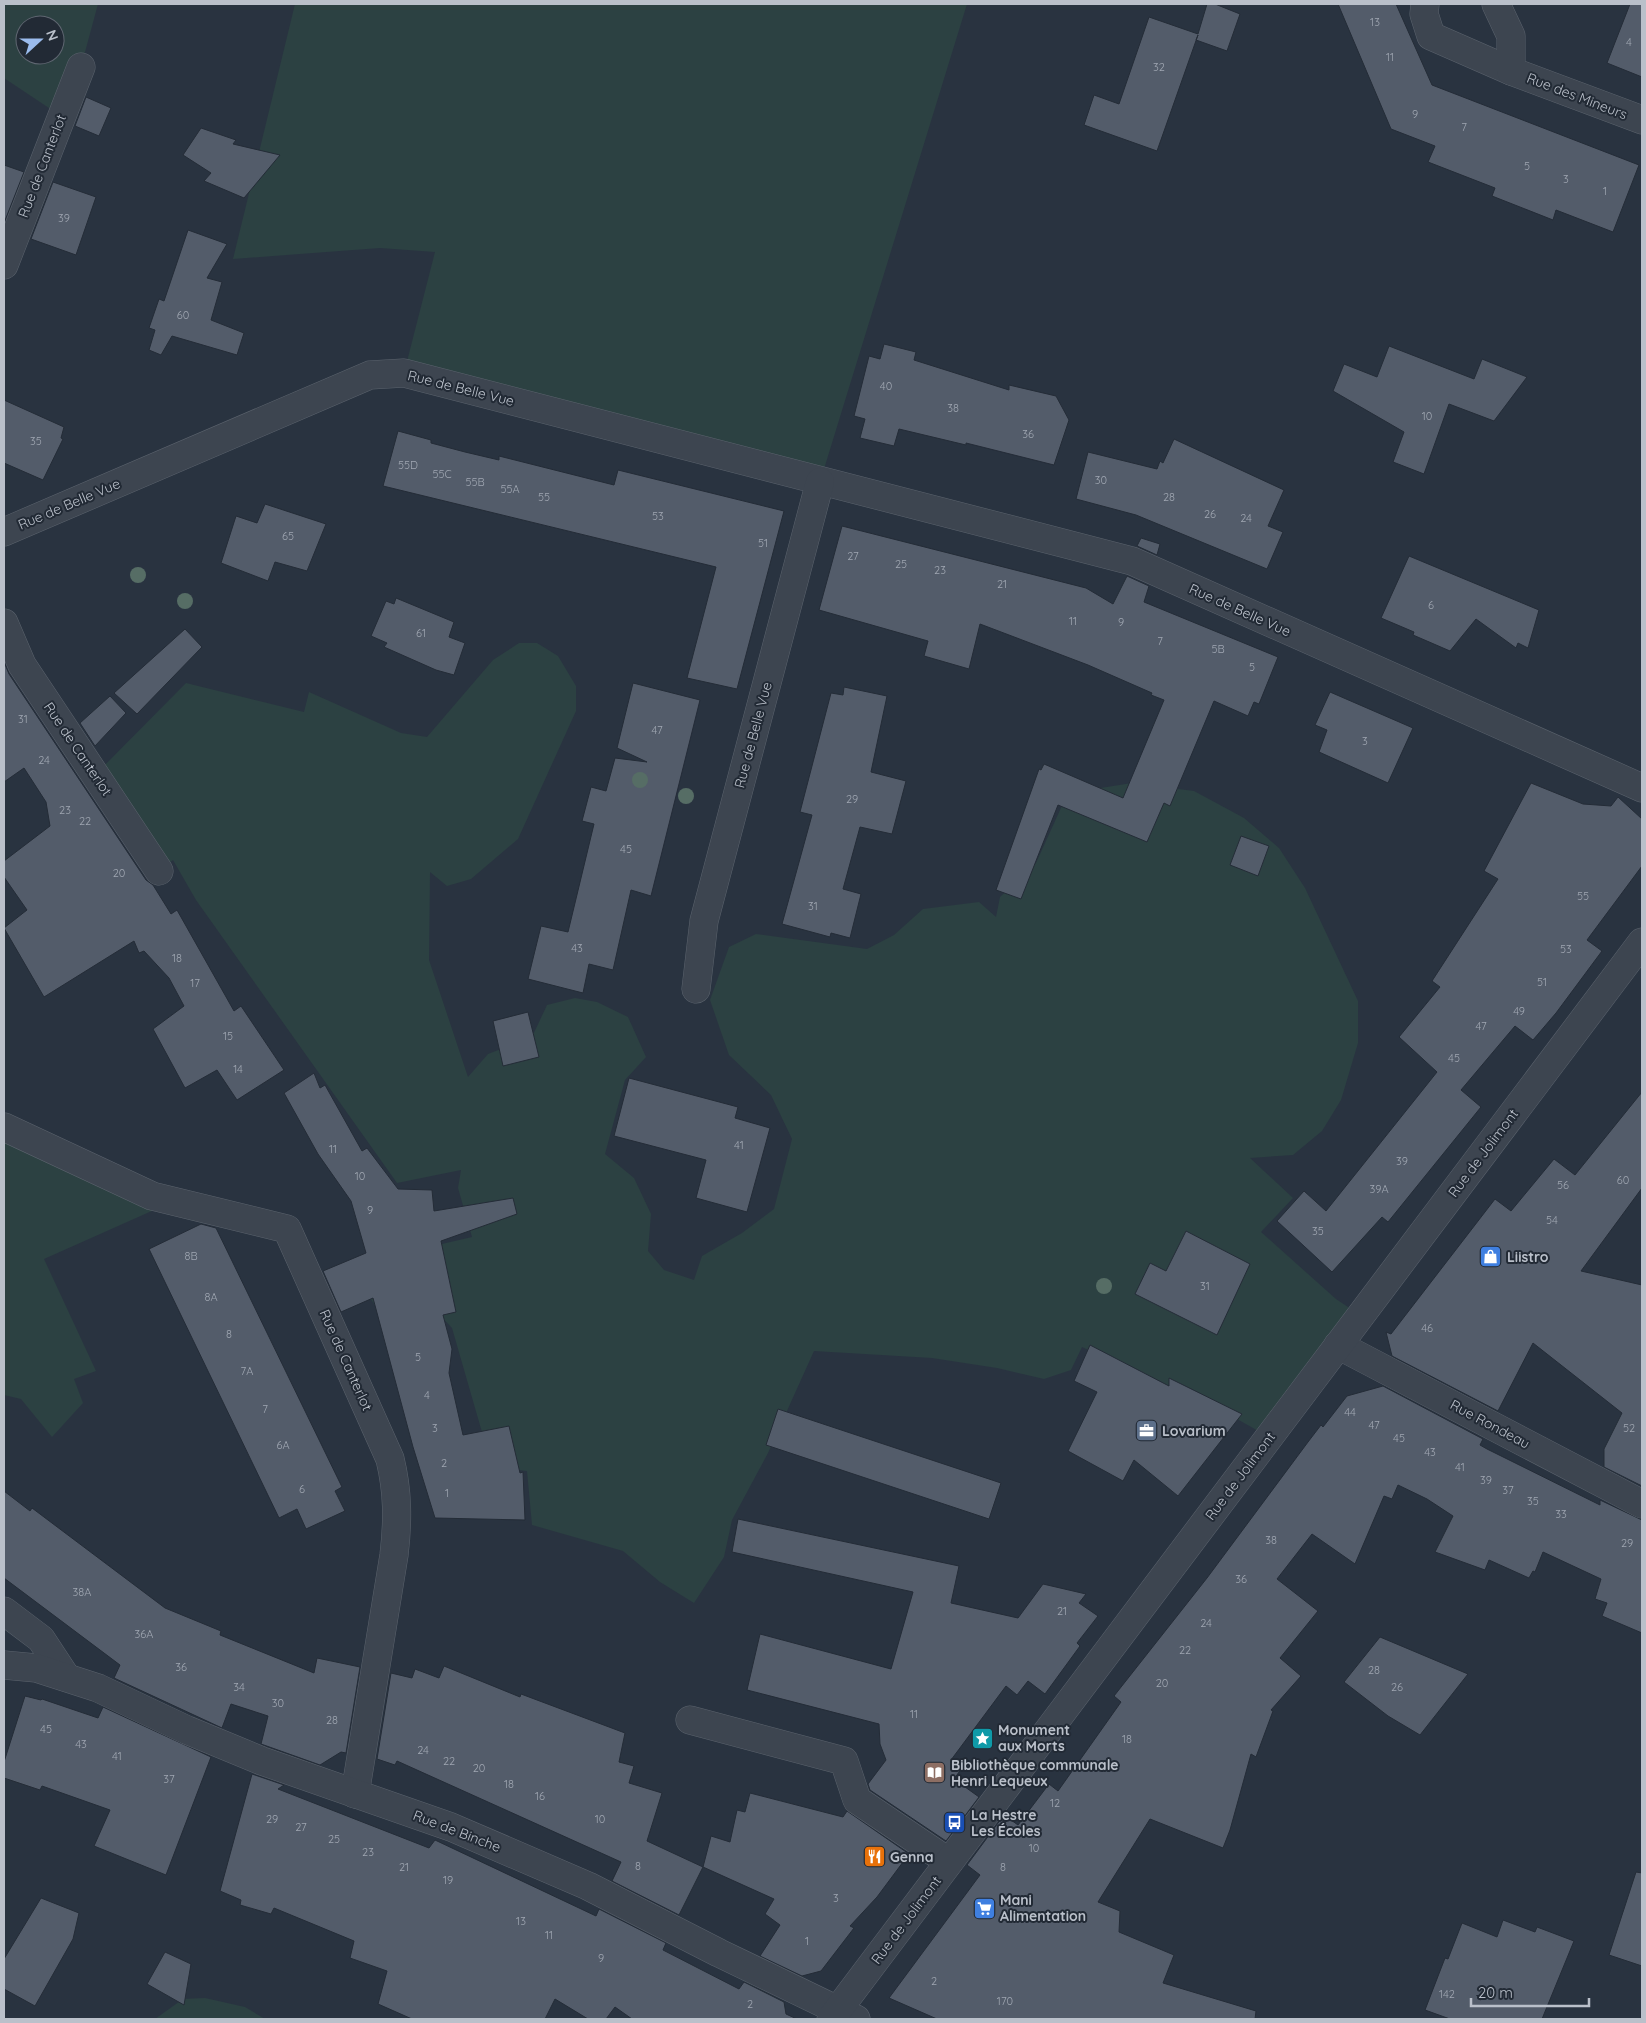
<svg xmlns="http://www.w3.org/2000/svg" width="1646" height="2023" viewBox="0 0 1646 2023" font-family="Quicksand,sans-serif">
  <rect width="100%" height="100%" fill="#293340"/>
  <!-- green -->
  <g fill="#2c4142" fill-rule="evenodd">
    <path d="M4,4H98L81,67L61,116L4,78ZM25,25H55V55H25Z"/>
    <path d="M295,4H967L820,482L404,373L435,252L380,248L233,259Z"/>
    <path d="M519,643H537L558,656L576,686V711L518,839L471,879L447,886L430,872L429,960L468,1077L488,1054L532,1037L547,1005L575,998L597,1002L628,1017L646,1057L625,1080L605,1154L634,1178L651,1214L648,1251L664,1270L694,1280L702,1256L742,1233L774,1209L792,1139L771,1095L729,1055L710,1000L729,947L756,934L867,949L894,935L923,909L979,902L996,917L1000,897L1036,863L1065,799L1088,790L1132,783L1194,791L1244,818L1279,848L1305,888L1358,1001V1043L1341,1100L1322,1131L1293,1155L1250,1158L1293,1198L1261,1232L1336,1299L1360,1315L1269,1437L1237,1419L1082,1347L1071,1370L1044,1379L997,1368L932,1358L814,1351L768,1453L732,1520L724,1557L694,1603L660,1582L623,1551L532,1525L527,1471L492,1467L452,1328L437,1312H379L364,1288L373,1260L472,1237L458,1188L461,1170L397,1183L196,900L173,860L159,871L95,775L186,683L304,712L309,692L401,733L427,737L493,660Z"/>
    <path d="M4,1139C55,1167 108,1188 163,1206L44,1259L96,1371L74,1379L83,1403L52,1437L21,1399L4,1395Z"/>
    <path d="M205,1998L245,2007L265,2019H155L183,1999Z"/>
  </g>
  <!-- building -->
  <g fill="#535c6a" stroke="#242c37">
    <path d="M1207,4H1215L1240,14L1227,51L1196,40L1198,35L1157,151L1084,125L1094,95L1119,104L1149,17L1198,34Z"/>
    <path d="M1338,4H1396L1432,85L1639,165L1613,232L1556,210L1553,220L1492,196L1495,188L1428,162L1435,146L1391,129Z"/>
    <path d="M1630,4H1642V77L1607,63Z"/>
    <path d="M86,97L111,108L99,136L75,126Z"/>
    <path d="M201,128L236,140L233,144L280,155L244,198L204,181L211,173L183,155Z"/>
    <path d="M4,165L24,172L4,223Z"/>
    <path d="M53,182L96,197L76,255L31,239Z"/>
    <path d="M188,230L227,244L207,278L222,282L211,320L244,333L237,355L172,336L161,355L149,350L155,330L149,328L159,299L164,301Z"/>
    <path d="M884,344L916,352L914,360L1009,390V385L1056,396L1069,420L1054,465L966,443V445L899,429L894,446L860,438L865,419L854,416L869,356L880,359Z"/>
    <path d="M1389,346L1474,379L1482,359L1527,377L1494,421L1449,404L1424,474L1393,462L1404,432L1333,391L1344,364L1377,377Z"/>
    <path d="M4,400L64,427L61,438L63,439L43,480L4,463Z"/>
    <path d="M398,431L431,440V443L465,452L499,460V456L614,485L618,470L784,511L737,689L687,678L716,567L383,486Z"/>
    <path d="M1174,439L1284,490L1268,526L1283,532L1267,569L1136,515L1076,499L1088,452L1157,469L1160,461L1163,463Z"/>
    <path d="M265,504L326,524L307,571L275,562L268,581L221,563L236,516L257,523Z"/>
    <path d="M842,526L1086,588L1113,604L1127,576L1149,586L1144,602L1278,657L1259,704L1254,702L1248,716L1214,701L1170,806L1164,803L1147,842L1058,805L1021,899L996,890L1039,769L1041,770L1044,764L1123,798L1164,700L1151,695L1152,693L1088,665L980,624L969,669L924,656L928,641L819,610Z"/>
    <path d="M1141,538L1160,544L1157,555L1137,546Z"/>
    <path d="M1409,556L1539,610L1528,648L1518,643L1516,648L1476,619L1450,651L1413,635L1414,632L1381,618Z"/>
    <path d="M396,598L454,622L449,637L465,643L454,675L436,670L384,647L387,643L371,636L386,601L394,604Z"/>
    <path d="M185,629L202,647L137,714L114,693Z"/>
    <path d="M4,662L9,674L146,880L153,885L171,914L177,910L234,1011L241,1006L284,1070L237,1100L217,1070L185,1088L153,1029L184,1006L169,978L144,951L139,953L134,941L44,997L4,928L27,910L4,877V861L50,826L46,802L24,768L4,782Z"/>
    <path d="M633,683L700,700L651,896L631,890L613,970L589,964L583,993L528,979L541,926L568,932L594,824L582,821L591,787L606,791L615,758L647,762L617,748Z"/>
    <path d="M844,687L887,696L871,772L906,781L892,834L860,827L843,889L861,894L850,938L831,933L830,937L782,924L812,815L800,812L831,693L843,695Z"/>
    <path d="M1330,692L1413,728L1388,783L1319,752L1327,730L1315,725Z"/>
    <path d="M110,696L126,713L95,746L80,723Z"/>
    <path d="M1531,783L1583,804L1611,806L1618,797L1642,819V866L1587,940L1602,951L1556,1013L1533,1040L1515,1026L1461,1090L1481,1107L1388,1222L1382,1217L1332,1272L1277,1221L1304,1191L1326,1211L1437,1072L1399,1037L1440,987L1432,981L1498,879L1484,871Z"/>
    <path d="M1241,836L1269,846L1258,876L1230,865Z"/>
    <path d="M528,1012L539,1057L503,1066L493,1021Z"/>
    <path d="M314,1073L320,1088L325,1085L362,1151L367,1148L398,1189L432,1190L434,1211L513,1198L517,1214L441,1241L456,1312L443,1315L452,1349L449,1373L463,1435L509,1426L520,1473L523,1472L525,1520L435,1518L413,1447L373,1298L341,1312L323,1271L366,1253L351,1201L318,1154L284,1093Z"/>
    <path d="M629,1078L738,1107L735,1118L770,1128L747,1212L696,1198L706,1160L614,1136Z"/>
    <path d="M1642,1092V1188L1581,1271L1642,1285V1486L1604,1467V1449L1622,1413L1533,1343L1498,1411L1392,1356L1386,1332L1391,1334L1495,1199L1511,1211L1554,1159L1575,1175Z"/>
    <path d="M201,1224L216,1228L342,1487L335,1491L345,1511L306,1529L297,1509L279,1518L149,1249Z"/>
    <path d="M1186,1231L1250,1264L1217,1335L1135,1294L1150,1263L1166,1271Z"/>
    <path d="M1090,1345L1169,1386V1378L1242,1414L1178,1496L1134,1460L1123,1481L1068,1451L1097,1392L1074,1381Z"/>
    <path d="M1383,1386L1483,1439L1480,1445L1487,1449L1600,1505V1500L1642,1520V1633L1602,1616L1607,1603L1595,1599L1601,1579L1543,1552L1535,1572L1533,1571L1529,1578L1489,1560L1485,1570L1435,1552L1453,1516L1427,1499L1398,1485L1392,1499L1384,1496L1355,1564L1312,1534L1277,1579L1318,1611L1280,1658L1301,1676L1271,1710L1273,1711L1256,1757L1251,1754L1230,1830L1223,1848L1150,1819L1098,1902L1120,1911L1119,1932L1174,1955L1163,1983L1256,2011L1255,2019H937L889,1998L980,1875L967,1865L1004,1815L1018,1825L1049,1784L1058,1791L1121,1702L1114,1696L1207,1578L1308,1442L1321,1425L1323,1427L1347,1396Z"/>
    <path d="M778,1409L1001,1483L989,1519L766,1445Z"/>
    <path d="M4,1491L30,1511L32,1508L165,1608L221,1631L220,1635L314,1673L317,1658L360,1667L346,1753L341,1752L320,1765L261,1744L268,1716L231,1704L222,1728L114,1678L120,1665L4,1578Z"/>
    <path d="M738,1519L959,1566L951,1603L1018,1618L1043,1584L1086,1594L1079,1603L1098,1616L1077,1643L1080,1646L1045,1694L1028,1681L1017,1695L1006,1686L951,1760L962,1768L954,1779L979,1797L946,1841L870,1790L868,1784L886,1760L880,1744L879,1724L747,1690L760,1634L891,1669L913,1592L732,1552Z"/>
    <path d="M1380,1637L1468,1674L1420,1735L1388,1716L1344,1682Z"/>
    <path d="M444,1666L520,1697L521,1694L625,1733L619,1762L634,1766L629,1783L662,1793L647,1841L703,1867L679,1915L612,1881L621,1862L397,1761L395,1765L377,1759L391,1673L412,1678L415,1669L439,1678Z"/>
    <path d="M25,1696L41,1700L42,1699L98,1718L103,1707L211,1757L166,1875L94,1846L110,1810L42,1786L40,1790L4,1778V1762Z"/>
    <path d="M252,1774L284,1785L278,1789L429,1848L435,1840L596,1916L599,1909L666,1943L663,1950L739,1989L744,1982L784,2002L786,2014L797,2019H632L615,2007L606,2019H588L555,1999L545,2019H412L378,2004L387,1971L350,1958L354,1941L274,1908L271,1914L240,1905L241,1900L220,1891Z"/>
    <path d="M750,1793L843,1817L847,1811L909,1854L877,1897L850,1926L854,1928L821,1971L802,1976L760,1956L780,1925L765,1914L774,1899L703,1867L711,1836L730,1842L737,1810L745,1812Z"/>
    <path d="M1636,1872L1642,1873V1966L1609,1955Z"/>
    <path d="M41,1898L79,1913L73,1939L35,2006L4,1989V1959Z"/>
    <path d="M1503,1920L1535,1932L1537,1927L1574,1941L1542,2019H1450L1425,2010L1445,1958L1448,1959L1462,1923L1497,1937Z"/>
    <path d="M165,1952L191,1964L184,2005L147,1984Z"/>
  </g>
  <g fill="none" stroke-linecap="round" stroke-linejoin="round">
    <defs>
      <g id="minor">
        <path d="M1425,4L1424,14L1431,36L1511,71"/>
        <path d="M1496,4L1511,36V71L1642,120"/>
        <path d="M4,265L81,67"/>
        <path d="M4,532L370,375L404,373L1132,561L1642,788"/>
        <path d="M4,623L22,665L159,871"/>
        <path d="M696,989L704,921L820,482"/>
        <path d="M4,1127L152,1196L287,1229L390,1459C398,1492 398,1521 394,1555L355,1794"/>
        <path d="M1338,1345L1642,1504"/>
        <path d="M4,1611L41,1639L66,1677"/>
        <path d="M4,1665L36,1668L98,1688L187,1730L262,1761L451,1827L588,1886L719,1953L856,2019"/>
        <path d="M690,1720L844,1761L857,1800L949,1862"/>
        <path d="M831,2019L1642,942"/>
      </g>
    </defs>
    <!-- minor casing -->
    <use href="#minor" stroke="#5b636d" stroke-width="29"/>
    <!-- minor -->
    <use href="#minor" stroke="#3d4550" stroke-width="28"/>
  </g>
  <!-- trees -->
  <g fill="#566d65">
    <circle cx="138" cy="575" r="8"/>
    <circle cx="185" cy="601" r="8"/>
    <circle cx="640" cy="780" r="8"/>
    <circle cx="686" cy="796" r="8"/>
    <circle cx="1104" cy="1286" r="8"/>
  </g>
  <!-- icons -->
  <defs>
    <symbol id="shop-square" viewBox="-11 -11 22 22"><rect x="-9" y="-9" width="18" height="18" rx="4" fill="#3f7fe0" stroke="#222a35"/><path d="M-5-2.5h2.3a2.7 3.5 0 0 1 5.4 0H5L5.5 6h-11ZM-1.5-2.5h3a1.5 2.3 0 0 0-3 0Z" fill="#fff"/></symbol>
    <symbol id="office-square" viewBox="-11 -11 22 22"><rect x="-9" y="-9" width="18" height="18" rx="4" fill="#5c6f8a" stroke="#222a35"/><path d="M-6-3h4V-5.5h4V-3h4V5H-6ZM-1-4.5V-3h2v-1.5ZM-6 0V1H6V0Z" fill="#fff"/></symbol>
    <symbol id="sight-square" viewBox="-11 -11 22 22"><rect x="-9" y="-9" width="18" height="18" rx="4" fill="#0f9aa8" stroke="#222a35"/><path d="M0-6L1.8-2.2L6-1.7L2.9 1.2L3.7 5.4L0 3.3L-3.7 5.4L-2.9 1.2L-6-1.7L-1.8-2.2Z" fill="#fff"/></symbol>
    <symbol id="library-square" viewBox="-11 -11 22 22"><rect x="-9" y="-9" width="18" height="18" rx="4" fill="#8d6e63" stroke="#222a35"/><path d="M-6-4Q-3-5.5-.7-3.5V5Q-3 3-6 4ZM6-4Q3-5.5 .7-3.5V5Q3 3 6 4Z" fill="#fff"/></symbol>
    <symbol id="bus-square" viewBox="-11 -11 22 22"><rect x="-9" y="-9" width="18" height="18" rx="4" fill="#1a4fb4" stroke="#222a35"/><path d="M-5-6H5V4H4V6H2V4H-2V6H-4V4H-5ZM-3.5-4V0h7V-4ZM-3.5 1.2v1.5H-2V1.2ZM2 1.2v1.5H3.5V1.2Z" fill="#fff"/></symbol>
    <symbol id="restaurant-square" viewBox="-11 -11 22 22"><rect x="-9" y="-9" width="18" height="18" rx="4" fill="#e8710a" stroke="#222a35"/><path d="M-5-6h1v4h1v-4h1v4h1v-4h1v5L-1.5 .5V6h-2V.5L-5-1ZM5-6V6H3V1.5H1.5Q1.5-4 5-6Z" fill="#fff"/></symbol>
    <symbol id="supermarket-square" viewBox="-11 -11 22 22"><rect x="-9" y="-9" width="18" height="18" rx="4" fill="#3f7fe0" stroke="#222a35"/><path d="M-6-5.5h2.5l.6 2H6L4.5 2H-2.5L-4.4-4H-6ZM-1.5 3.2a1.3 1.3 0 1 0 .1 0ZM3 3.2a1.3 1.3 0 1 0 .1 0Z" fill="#fff"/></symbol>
  </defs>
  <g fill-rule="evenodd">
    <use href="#shop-square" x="1478" y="1244" width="25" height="25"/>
    <use href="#office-square" x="1134" y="1418" width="25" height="25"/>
    <use href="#sight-square" x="970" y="1726" width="25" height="25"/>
    <use href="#library-square" x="922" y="1760" width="25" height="25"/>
    <use href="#bus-square" x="942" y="1810" width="25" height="25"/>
    <use href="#restaurant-square" x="862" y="1844" width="25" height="25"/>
    <use href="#supermarket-square" x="972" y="1896" width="25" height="25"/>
  </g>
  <g text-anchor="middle" stroke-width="4" stroke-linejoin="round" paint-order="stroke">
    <!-- number labels -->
    <g font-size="11" fill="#a0a7b2">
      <text x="1375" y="26">13</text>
      <text x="1629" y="46">4</text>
      <text x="1390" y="61">11</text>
      <text x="1159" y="71">32</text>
      <text x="1415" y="118">9</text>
      <text x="1464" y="131">7</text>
      <text x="1527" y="170">5</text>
      <text x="1566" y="183">3</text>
      <text x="1605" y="195">1</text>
      <text x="64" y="222">39</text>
      <text x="183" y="319">60</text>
      <text x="886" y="390">40</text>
      <text x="953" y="412">38</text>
      <text x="1427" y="420">10</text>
      <text x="1028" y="438">36</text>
      <text x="36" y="445">35</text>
      <text x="408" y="469">55D</text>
      <text x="442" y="478">55C</text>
      <text x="1101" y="484">30</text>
      <text x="475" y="486">55B</text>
      <text x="510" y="493">55A</text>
      <text x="544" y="501">55</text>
      <text x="1169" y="501">28</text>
      <text x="1210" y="518">26</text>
      <text x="658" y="520">53</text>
      <text x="1246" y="522">24</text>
      <text x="288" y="540">65</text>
      <text x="763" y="547">51</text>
      <text x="853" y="560">27</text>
      <text x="901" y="568">25</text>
      <text x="940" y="574">23</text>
      <text x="1002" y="588">21</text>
      <text x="1431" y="609">6</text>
      <text x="1073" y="625">11</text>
      <text x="1121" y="626">9</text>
      <text x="421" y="637">61</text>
      <text x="1160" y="645">7</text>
      <text x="1218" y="653">5B</text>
      <text x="1252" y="671">5</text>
      <text x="23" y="723">31</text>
      <text x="657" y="734">47</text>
      <text x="1365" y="745">3</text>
      <text x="44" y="764">24</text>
      <text x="852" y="803">29</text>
      <text x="65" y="814">23</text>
      <text x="85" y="825">22</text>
      <text x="626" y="853">45</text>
      <text x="119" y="877">20</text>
      <text x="1583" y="900">55</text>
      <text x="813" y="910">31</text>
      <text x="577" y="952">43</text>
      <text x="1566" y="953">53</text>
      <text x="177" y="962">18</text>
      <text x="1542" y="986">51</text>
      <text x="195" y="987">17</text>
      <text x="1519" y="1015">49</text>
      <text x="1481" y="1030">47</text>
      <text x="228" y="1040">15</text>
      <text x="1454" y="1062">45</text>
      <text x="238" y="1073">14</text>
      <text x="739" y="1149">41</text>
      <text x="333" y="1153">11</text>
      <text x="1402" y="1165">39</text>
      <text x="360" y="1180">10</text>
      <text x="1623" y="1184">60</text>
      <text x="1563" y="1189">56</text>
      <text x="1379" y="1193">39A</text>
      <text x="370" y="1214">9</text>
      <text x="1552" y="1224">54</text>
      <text x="1318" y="1235">35</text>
      <text x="191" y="1260">8B</text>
      <text x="1205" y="1290">31</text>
      <text x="211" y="1301">8A</text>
      <text x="1427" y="1332">46</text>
      <text x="229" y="1338">8</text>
      <text x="418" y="1361">5</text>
      <text x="247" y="1375">7A</text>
      <text x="427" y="1399">4</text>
      <text x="265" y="1413">7</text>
      <text x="1350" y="1416">44</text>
      <text x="1374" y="1429">47</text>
      <text x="435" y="1432">3</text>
      <text x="1629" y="1432">52</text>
      <text x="1399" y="1442">45</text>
      <text x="283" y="1449">6A</text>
      <text x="1430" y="1456">43</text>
      <text x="444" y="1467">2</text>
      <text x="1460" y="1471">41</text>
      <text x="1486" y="1484">39</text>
      <text x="302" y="1493">6</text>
      <text x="1508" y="1494">37</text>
      <text x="447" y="1497">1</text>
      <text x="1533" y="1505">35</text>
      <text x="1561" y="1518">33</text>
      <text x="1271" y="1544">38</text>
      <text x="1627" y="1547">29</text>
      <text x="1241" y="1583">36</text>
      <text x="82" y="1596">38A</text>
      <text x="1062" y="1615">21</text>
      <text x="1206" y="1627">24</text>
      <text x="144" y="1638">36A</text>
      <text x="1185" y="1654">22</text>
      <text x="181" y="1671">36</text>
      <text x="1374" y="1674">28</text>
      <text x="1162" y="1687">20</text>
      <text x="239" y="1691">34</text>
      <text x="1397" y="1691">26</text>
      <text x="278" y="1707">30</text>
      <text x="914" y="1718">11</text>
      <text x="332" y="1724">28</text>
      <text x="46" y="1733">45</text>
      <text x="1127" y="1743">18</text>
      <text x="81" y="1748">43</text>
      <text x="423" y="1754">24</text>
      <text x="117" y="1760">41</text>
      <text x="449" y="1765">22</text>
      <text x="479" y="1772">20</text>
      <text x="169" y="1783">37</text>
      <text x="509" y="1788">18</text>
      <text x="540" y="1800">16</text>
      <text x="1055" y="1807">12</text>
      <text x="272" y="1823">29</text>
      <text x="600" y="1823">10</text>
      <text x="301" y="1831">27</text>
      <text x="334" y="1843">25</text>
      <text x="1034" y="1852">10</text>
      <text x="368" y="1856">23</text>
      <text x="638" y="1870">8</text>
      <text x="404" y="1871">21</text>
      <text x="1003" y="1871">8</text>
      <text x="448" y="1884">19</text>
      <text x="836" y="1902">3</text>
      <text x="521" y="1925">13</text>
      <text x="549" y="1939">11</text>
      <text x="807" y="1945">1</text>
      <text x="601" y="1962">9</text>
      <text x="934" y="1985">2</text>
      <text x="1447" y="1998">142</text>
      <text x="1005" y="2005">170</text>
      <text x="750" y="2008">2</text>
    </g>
    <!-- street labels -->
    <g font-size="14" fill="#bac0ca" stroke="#222a35">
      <text transform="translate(1577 96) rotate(21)" y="5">Rue des Mineurs</text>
      <text transform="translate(42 166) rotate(-69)" y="5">Rue de Canterlot</text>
      <text transform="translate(461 388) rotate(14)" y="5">Rue de Belle Vue</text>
      <text transform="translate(69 504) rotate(-23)" y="5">Rue de Belle Vue</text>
      <text transform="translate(1240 610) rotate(24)" y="5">Rue de Belle Vue</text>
      <text transform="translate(753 735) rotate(-75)" y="5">Rue de Belle Vue</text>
      <text transform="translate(78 749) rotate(56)" y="5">Rue de Canterlot</text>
      <text transform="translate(1483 1153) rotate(-53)" y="5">Rue de Jolimont</text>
      <text transform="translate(346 1360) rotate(66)" y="5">Rue de Canterlot</text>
      <text transform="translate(1490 1424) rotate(28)" y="5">Rue Rondeau</text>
      <text transform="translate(1240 1476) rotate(-53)" y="5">Rue de Jolimont</text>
      <text transform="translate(457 1831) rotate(21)" y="5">Rue de Binche</text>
      <text transform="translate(906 1920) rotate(-53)" y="5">Rue de Jolimont</text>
    </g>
    <!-- poi labels -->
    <g font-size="14" font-weight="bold" fill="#bac0ca" stroke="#222a35" text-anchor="start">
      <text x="1507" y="1262">Liistro</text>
      <text x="1162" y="1436">Lovarium</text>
      <text x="998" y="1735">Monument<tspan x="998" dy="16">aux Morts</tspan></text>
      <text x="951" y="1770">Bibliothèque communale<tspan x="951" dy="16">Henri Lequeux</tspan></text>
      <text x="971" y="1820">La Hestre<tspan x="971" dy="16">Les Écoles</tspan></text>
      <text x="890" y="1862">Genna</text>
      <text x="1000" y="1905">Mani<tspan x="1000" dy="16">Alimentation</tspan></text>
    </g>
  </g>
  <!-- border -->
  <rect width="1646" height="2023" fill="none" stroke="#bac0ca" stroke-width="10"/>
  <!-- north arrow -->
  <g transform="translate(40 40) rotate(69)"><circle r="24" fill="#222a35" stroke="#5f6671"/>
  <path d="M0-4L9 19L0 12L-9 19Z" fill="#9bbcee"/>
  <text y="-8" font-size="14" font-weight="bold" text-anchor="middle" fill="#bac0ca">N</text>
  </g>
  <!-- scale -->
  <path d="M1471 1998v8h118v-8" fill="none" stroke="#bac0ca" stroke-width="2.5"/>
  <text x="1478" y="1998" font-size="15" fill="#bac0ca" stroke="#222a35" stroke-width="4" paint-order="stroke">20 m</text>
</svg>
